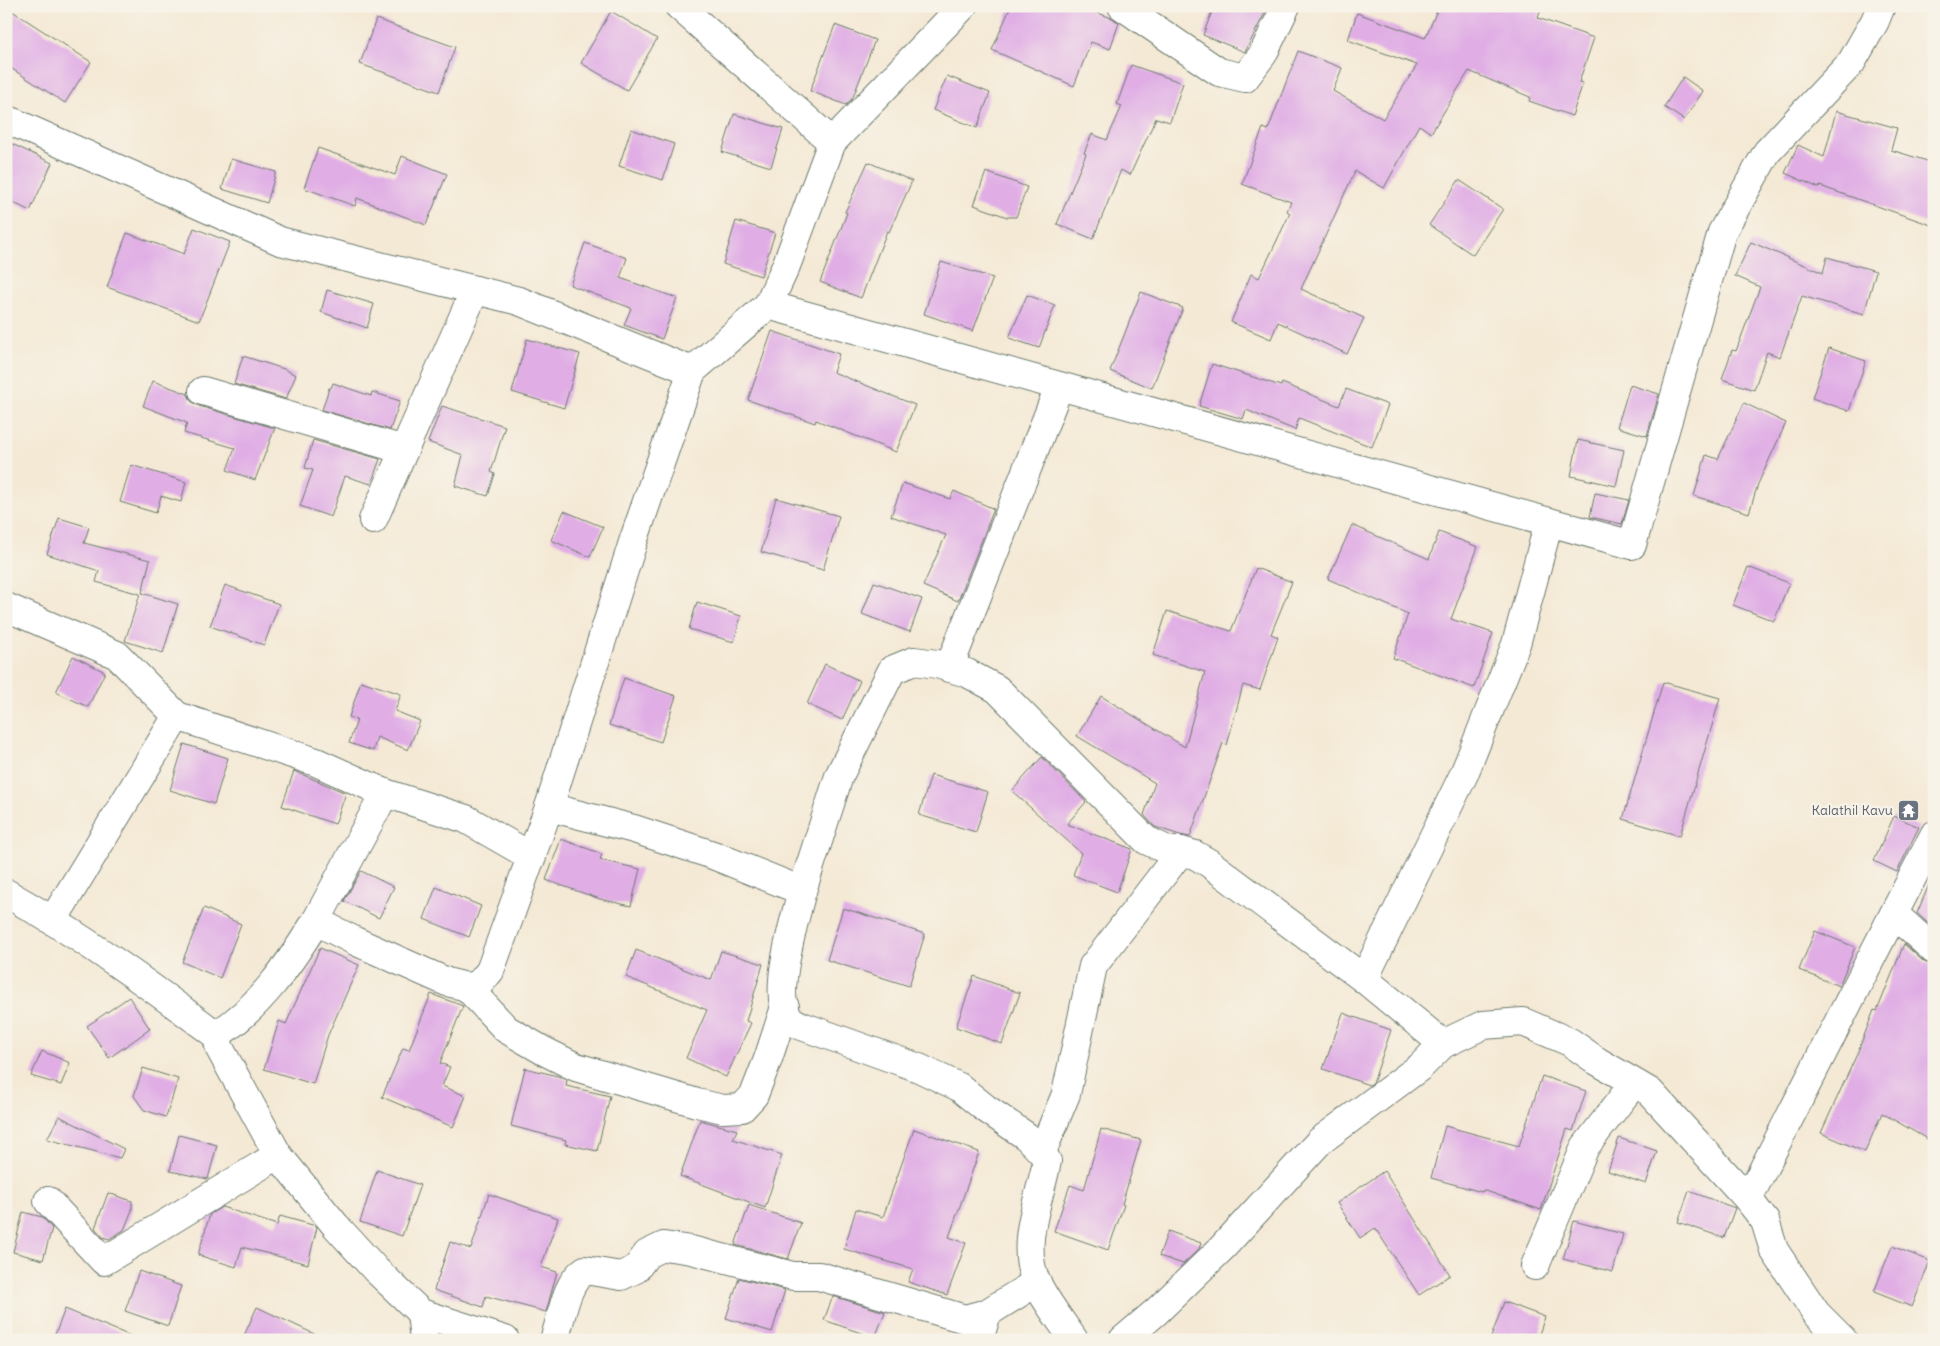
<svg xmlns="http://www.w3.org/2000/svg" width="1940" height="1346" viewBox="0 0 1940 1346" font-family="Delius,sans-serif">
  <rect width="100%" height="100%" fill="#f7f3e8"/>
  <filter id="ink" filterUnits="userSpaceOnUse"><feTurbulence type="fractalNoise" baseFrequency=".02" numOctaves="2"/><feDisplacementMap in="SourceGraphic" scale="10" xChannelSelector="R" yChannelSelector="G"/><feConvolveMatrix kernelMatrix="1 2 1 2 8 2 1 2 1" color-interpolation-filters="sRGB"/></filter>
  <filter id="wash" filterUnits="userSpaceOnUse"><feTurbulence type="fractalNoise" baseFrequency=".0096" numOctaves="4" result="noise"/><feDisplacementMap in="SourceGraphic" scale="20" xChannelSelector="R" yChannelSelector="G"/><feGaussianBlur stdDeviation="1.12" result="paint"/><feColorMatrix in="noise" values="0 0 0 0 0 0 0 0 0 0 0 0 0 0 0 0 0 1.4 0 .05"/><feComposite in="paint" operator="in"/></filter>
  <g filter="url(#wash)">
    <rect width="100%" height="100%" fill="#f4e9d5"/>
    <g id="blocks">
      <!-- building -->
      <g fill="#e0aee5">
        <path d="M1011,6H1078L1112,18L1119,23L1110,49L1091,42L1074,86L992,50Z"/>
        <path d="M1214,6H1254L1266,11L1245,52L1203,35Z"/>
        <path d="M1439,6H1542L1538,18L1594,38L1579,82L1583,83L1572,116L1529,101L1530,97L1469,71L1431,133L1419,125L1384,188L1355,171L1301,289L1364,318L1347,354L1278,322L1271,339L1231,322L1251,274L1259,278L1290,213L1287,211L1291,202L1242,184L1263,128L1268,130L1298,51L1342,68L1333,91L1383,119L1417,65L1348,40L1357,13L1425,38Z"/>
        <path d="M6,7L91,62L65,103L6,65Z"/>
        <path d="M611,11L657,39L627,90L581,63Z"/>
        <path d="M376,19L455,47L439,92L360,64Z"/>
        <path d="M835,25L875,40L853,97L846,105L810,91Z"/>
        <path d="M1131,65L1183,83L1170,122L1156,118L1130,175L1121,170L1093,239L1057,224L1086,154L1084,153L1092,134L1107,140L1122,106L1117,104Z"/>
        <path d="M947,76L990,93L977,128L933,110Z"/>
        <path d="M1683,77L1703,91L1684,120L1664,107Z"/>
        <path d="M1836,111L1897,128L1891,150L1934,163V226L1820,186L1819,188L1785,173L1798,145L1824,157Z"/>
        <path d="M734,114L783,129L771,167L722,152Z"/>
        <path d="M631,129L674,144L663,180L619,166Z"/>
        <path d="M6,141L52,163L30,211L6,199Z"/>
        <path d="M318,148L395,175L402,156L447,174L426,225L357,198L355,206L304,188Z"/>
        <path d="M231,159L276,172L267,203L222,189Z"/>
        <path d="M868,162L912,181L889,232L887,231L861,298L820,282L847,213L845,212Z"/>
        <path d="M986,172L1027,187L1016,217H1007L974,205Z"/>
        <path d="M1459,180L1503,209L1473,255L1429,225Z"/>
        <path d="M736,221L775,233L761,276L723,264Z"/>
        <path d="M194,228L230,242L199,321L107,287L127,233L184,254Z"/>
        <path d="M1751,242L1823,273L1827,257L1876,271L1864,314L1802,296L1780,357L1767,352L1754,390L1722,379L1732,350L1736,351L1760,287L1735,276Z"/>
        <path d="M585,243L627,258L620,278L677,298L662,339L624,325L631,308L570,285Z"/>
        <path d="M941,262L993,278L973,331L924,314Z"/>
        <path d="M327,290L374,304L367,328L321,312Z"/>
        <path d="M1141,292L1183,308L1152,388L1110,371Z"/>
        <path d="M1027,295L1055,305L1039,348L1009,338Z"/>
        <path d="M772,331L839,354L833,372L915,405L896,452L816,420L815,423L748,400Z"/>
        <path d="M527,339L580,354L564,408L512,392Z"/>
        <path d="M1829,348L1866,361L1849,411L1812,398Z"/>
        <path d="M243,356L284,369L296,375L286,399L234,384Z"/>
        <path d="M1212,364L1281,386L1282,383L1339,406L1346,389L1388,405L1372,447L1299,418L1295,430L1246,410L1243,419L1199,406Z"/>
        <path d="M153,381L188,394L191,401L199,406L275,428L255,480L227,470L235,448L184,433L187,423L143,406Z"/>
        <path d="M333,383L371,396L372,392L400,401L390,430L322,410L329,388H331Z"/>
        <path d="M1630,385L1659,394L1647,436L1617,427Z"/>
        <path d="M1744,403L1786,423L1758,484L1749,513L1694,496L1706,455L1718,459Z"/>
        <path d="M442,406L505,426L491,472L495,474L488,496L455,486L463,455L428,442Z"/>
        <path d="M313,440L380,459L371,484L345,476L331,517L300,506L313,470L305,468Z"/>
        <path d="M1578,440L1624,450L1616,486L1571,476Z"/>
        <path d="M131,465L186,482L181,502L161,496L156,513L120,502Z"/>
        <path d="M903,483L950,499L954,491L994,509L958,601L923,586L946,535L891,516Z"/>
        <path d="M1595,493L1629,500L1622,524L1590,517Z"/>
        <path d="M776,498L839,516L823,570L761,552Z"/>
        <path d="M564,511L603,527L590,557L551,540Z"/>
        <path d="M59,518L89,527L84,543L150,560L142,593L178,604L163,653L125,641L140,594L96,582L99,571L47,554Z"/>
        <path d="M1352,525L1429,559L1439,532L1478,547L1451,619L1493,633L1474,688L1393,658L1408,614L1328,579Z"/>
        <path d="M1748,567L1789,583L1774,621L1733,605Z"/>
        <path d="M1256,568L1292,582L1271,634L1278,637L1260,690L1243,685L1227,745L1223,743L1190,837L1180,835L1155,827L1144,815L1155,783L1077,736L1101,696L1185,747L1205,672L1153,655L1167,611L1231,631Z"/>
        <path d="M874,582L922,599L910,632L862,614Z"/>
        <path d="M225,585L279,604L264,645L210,626Z"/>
        <path d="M697,602L741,616L734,642L689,629Z"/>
        <path d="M73,656L105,672L88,707L56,692Z"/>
        <path d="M825,664L860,681L842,720L807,704Z"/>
        <path d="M624,678L676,696L661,742L609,725Z"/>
        <path d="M361,681L401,694L395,711L420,721L408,750L377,737L373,751L349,743L357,720L349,717Z"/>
        <path d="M1663,682L1720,698L1680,836L1623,819Z"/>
        <path d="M184,744L228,758L214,804L170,790Z"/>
        <path d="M1042,757L1086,802L1067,824L1132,849L1117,892L1073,875L1081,853L1012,791Z"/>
        <path d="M294,771L346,793L335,824L282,806Z"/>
        <path d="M931,775L988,792L976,832L919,815Z"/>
        <path d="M1894,816L1919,827L1897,872L1874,861Z"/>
        <path d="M561,839L602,854L600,860L640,869L631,906L600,899L546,880Z"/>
        <path d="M361,871L394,887L379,918L344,901Z"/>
        <path d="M1934,873V929L1917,913Z"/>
        <path d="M436,887L481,906L469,937L424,919Z"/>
        <path d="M204,908L241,924L220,978L182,962Z"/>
        <path d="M843,908L925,934L909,986L827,960Z"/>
        <path d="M1815,931L1855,947L1839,986L1799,970Z"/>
        <path d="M1904,944L1924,962L1934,965V1143L1882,1113L1865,1152L1821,1133L1857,1054L1874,1010L1877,1011Z"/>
        <path d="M320,948L359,965L328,1035L313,1084L264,1069L279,1021L286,1024Z"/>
        <path d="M636,950L711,980L721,951L763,964L746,1021L751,1023L726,1077L686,1058L707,1010L626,977Z"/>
        <path d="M974,976L1020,993L1002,1044L956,1027Z"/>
        <path d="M431,994L463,1006L440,1063L450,1067L442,1086L466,1096L453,1127L382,1097L403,1048L409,1050Z"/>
        <path d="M129,997L150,1029L109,1058L87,1026Z"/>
        <path d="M1343,1013L1391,1030L1373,1083L1369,1085L1323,1069Z"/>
        <path d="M42,1051L70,1063L61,1085L31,1076Z"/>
        <path d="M143,1068L178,1079L166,1117L144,1110L134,1096Z"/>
        <path d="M525,1068L558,1076L567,1080L566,1086L610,1096L597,1151L565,1144L566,1140L511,1126Z"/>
        <path d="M1542,1076L1586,1091L1573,1131L1567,1129L1541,1210L1483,1190L1482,1192L1431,1178L1445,1126L1519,1146Z"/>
        <path d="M59,1116L124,1149L120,1158L47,1139Z"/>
        <path d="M700,1120L737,1130L733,1139L782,1155L765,1208L680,1176Z"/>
        <path d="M914,1129L979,1152L949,1237L966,1243L947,1295L908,1282L913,1269L844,1249L856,1209L883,1217Z"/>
        <path d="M1101,1129L1141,1140L1122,1204L1124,1205L1108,1250L1054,1231L1070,1185L1084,1190Z"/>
        <path d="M179,1135L217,1145L208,1179L170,1171Z"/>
        <path d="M1619,1138L1657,1151L1646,1184L1608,1171Z"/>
        <path d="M377,1170L420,1185L402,1236L360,1222Z"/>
        <path d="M1384,1171L1450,1275L1419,1295L1375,1228L1360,1238L1337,1203Z"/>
        <path d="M1689,1191L1735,1208L1724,1238L1678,1222Z"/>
        <path d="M108,1193L132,1201V1210L124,1230L109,1239L103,1237L95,1228Z"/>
        <path d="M489,1194L558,1218L541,1267L557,1272L546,1312L486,1296L483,1307L434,1290L450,1242L471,1249Z"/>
        <path d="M749,1205L801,1223L788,1259L735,1245Z"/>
        <path d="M222,1207L277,1225L280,1216L316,1226L317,1227L308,1264L242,1247L236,1267L198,1255L210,1214Z"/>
        <path d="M23,1212L42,1217L52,1228L43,1260L13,1252Z"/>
        <path d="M1574,1221L1623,1234L1613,1272L1563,1259Z"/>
        <path d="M1168,1231L1201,1243L1199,1249L1183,1264L1159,1256Z"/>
        <path d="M1892,1246L1930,1261L1912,1307L1874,1292Z"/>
        <path d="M139,1271L181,1286L168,1326L125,1311Z"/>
        <path d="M739,1278L785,1290L772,1332L726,1318Z"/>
        <path d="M833,1296L885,1312L875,1338L824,1320Z"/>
        <path d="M1504,1302L1545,1317L1537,1340H1490Z"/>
        <path d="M257,1307L327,1340H242Z"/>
        <path d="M65,1309L138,1339V1340H53Z"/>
      </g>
    </g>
  </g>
  <g filter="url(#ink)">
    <use href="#blocks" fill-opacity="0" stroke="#6a796c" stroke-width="1"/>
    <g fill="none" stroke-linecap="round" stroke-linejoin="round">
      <defs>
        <g id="minor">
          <path d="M679,6L832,142"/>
          <path d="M1122,6L1219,72L1245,78L1263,54L1286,6"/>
          <path d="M6,119L280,241L519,301L692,371"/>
          <path d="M768,305L1632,545L1722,232L1767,152L1851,63L1875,21L1881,6"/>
          <path d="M203,391L404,450"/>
          <path d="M373,520L475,290"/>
          <path d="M6,607L117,655L177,716"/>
          <path d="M949,668L1059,387"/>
          <path d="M385,793L466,819L532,857"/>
          <path d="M549,807L634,539L692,371L768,305L786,266L832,142L963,6"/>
          <path d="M802,891L839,776L892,670L914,661L937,664L967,673L997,689L1146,840L1169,851H1181L1195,855L1209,863L1364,979L1443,1044"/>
          <path d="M6,893C80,935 148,984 216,1035L220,1049L278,1155L336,1226L376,1270L421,1313L505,1340"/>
          <path d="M1894,914L1934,950"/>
          <path d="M53,920L177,716L316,762L385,793L316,921"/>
          <path d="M1364,979L1464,774L1516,644L1549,522"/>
          <path d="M467,987L506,1029L544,1051L576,1067L697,1103L723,1109L742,1108L754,1095L768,1059L785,1007"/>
          <path d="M216,1035C260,1008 290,963 316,921L355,941L447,982L467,987L479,984L490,971L549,807L634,829L713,855L802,891C795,918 771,997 789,1018C791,1021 796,1023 799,1025L919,1068L959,1087L985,1108L1026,1136L1042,1152L1047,1161C1040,1199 1019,1243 1036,1281C1045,1301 1062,1322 1074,1340"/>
          <path d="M1042,1152L1066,1094L1093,966L1181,851"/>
          <path d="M1748,1199L1934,835"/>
          <path d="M48,1201L104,1261L278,1155"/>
          <path d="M1535,1266L1585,1147L1634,1083"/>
          <path d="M421,1313L424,1340"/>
          <path d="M554,1340C562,1318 565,1283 585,1270L621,1276L636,1269L647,1254L664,1246L691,1250L793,1276H819L965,1319L987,1313L1037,1282"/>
          <path d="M979,1340L987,1313"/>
          <path d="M1123,1340L1157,1311L1222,1248L1320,1141L1420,1067L1443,1044L1483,1025L1523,1022L1570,1042L1597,1061L1650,1092L1748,1199L1765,1221L1774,1250L1816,1313L1843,1340"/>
        </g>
      </defs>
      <!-- minor casing -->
      <use href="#minor" stroke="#6a796c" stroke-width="30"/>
      <!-- minor -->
      <use href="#minor" stroke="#fff" stroke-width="28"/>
    </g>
  </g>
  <!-- icons -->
  <defs>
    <symbol id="temple-square" viewBox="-11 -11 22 22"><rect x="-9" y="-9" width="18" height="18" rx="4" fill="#6b7280" stroke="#f7f3e8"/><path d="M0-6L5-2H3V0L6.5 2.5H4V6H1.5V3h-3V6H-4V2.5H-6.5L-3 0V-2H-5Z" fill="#fff"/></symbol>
  </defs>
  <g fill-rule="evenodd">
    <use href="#temple-square" x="1896" y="798" width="25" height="25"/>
  </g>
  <g text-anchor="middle" stroke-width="4.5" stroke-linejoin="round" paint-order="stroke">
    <!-- worship labels -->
    <g font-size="14" fill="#5b616d" stroke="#f7f3e8" text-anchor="end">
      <text x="1893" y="815">Kalathil Kavu</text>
    </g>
  </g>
  <!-- margin -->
  <rect width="1940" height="1346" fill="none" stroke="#f7f3e8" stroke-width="25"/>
</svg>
